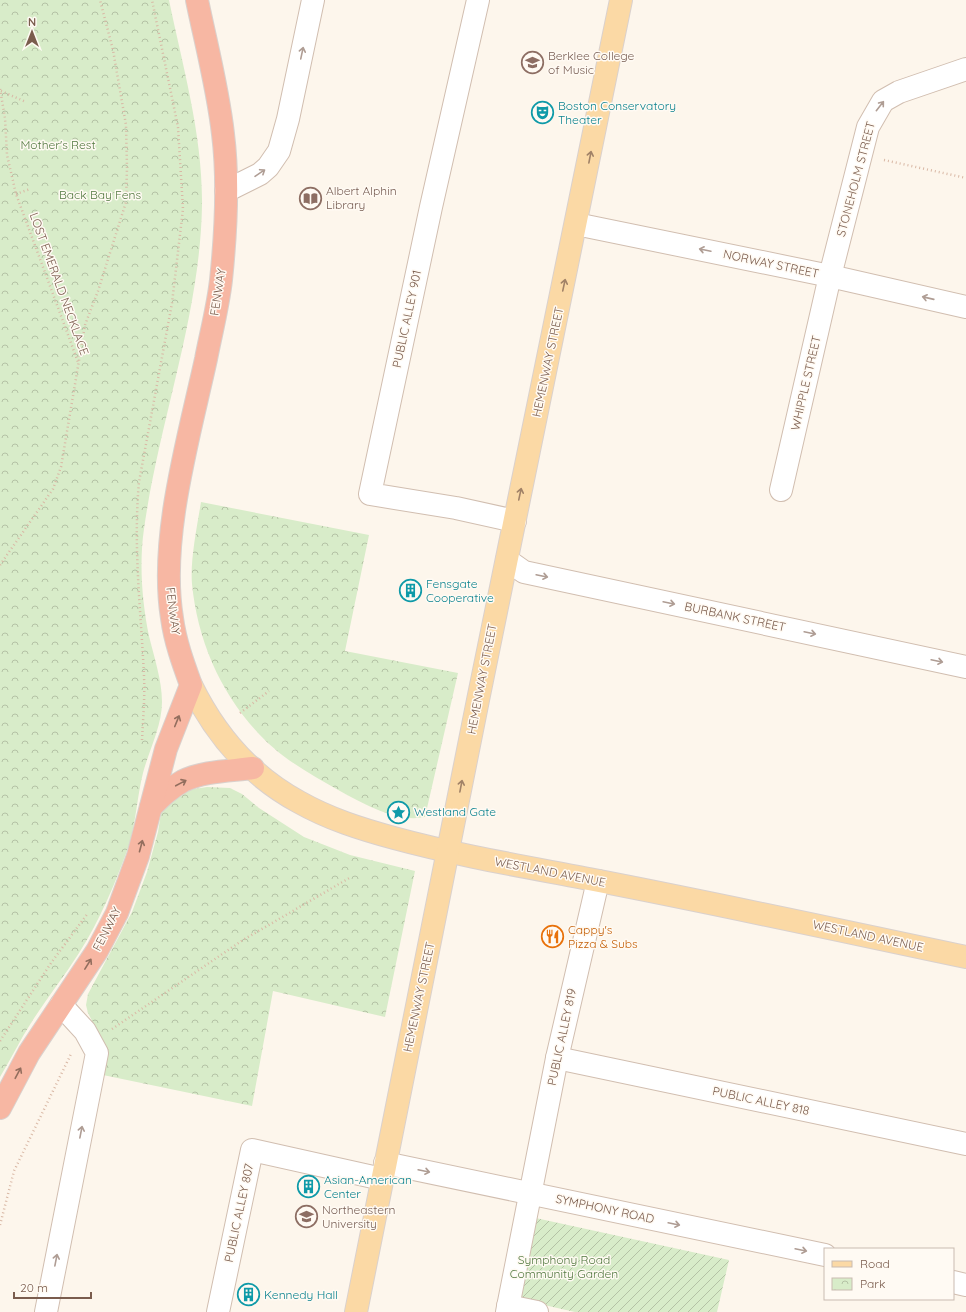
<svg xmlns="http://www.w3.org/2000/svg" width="966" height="1312" viewBox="0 0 966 1312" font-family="Quicksand,sans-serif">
  <defs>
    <pattern id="park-crowns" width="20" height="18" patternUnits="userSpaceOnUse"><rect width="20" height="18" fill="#d8ecc9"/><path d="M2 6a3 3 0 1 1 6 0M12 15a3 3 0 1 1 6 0" fill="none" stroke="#b4c2a5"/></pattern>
    <pattern id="garden-furrows" width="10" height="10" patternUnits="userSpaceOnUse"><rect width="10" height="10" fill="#d8ecc9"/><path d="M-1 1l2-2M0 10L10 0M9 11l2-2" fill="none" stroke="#b4c2a5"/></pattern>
  </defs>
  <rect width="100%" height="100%" fill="#fdf6ec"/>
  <!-- park -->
  <g fill="url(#park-crowns)">
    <path d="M0,0H169C183,68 203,136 202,206C200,316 159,421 144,529C139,563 142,602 149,636C154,657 162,680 162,702C162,726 149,750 143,773C137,797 136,822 129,845C116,882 100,920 79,953C64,977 46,999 31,1023C20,1040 11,1059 0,1077Z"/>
    <path d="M201,502L369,535L345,651L458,673L425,817C397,823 364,804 340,791C319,779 295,766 276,750C227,708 198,647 192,584C190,560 197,527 201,502Z"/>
    <path d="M207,787L230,788L242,794L259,808L304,837L350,855L415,871L385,1017L273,991L252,1106L103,1075L105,1046L88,1013L86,1005L88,994L132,912L147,872L158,832L161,813L168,804L188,790Z"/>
  </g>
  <!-- garden -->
  <path fill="url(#garden-furrows)" d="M531,1217L729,1260L717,1312H575L513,1298Z"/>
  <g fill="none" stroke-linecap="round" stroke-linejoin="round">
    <defs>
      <g id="minor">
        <path d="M478,0L431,207L370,494L456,508L515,521"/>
        <path d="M226,191L260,174L268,167L279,151L288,119L313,0"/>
        <path d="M576,224L830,276L966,307"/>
        <path d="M781,490L830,276L868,127L883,101L899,92L966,69"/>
        <path d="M507,560L524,572L966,667"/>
        <path d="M557,1058L966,1144"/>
        <path d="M385,1163L825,1255"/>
        <path d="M953,1282L966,1285"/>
        <path d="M508,1306L537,1312"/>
        <path d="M46,1312L97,1053L85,1031L61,1005"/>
        <path d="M218,1312L252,1150L382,1179"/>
        <path d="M507,1312L557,1058L598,881"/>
      </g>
      <g id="major">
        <path d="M191,685C215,734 251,776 299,802C329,819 361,829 394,838C460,856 527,867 594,880C719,904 842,931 966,957"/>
        <path d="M356,1312L478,700L621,0"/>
      </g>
      <g id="highway">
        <path d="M151,807C161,797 170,788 183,781C203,771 230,771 253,768"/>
        <path d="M0,1108L29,1053L97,951L117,913L138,856L166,749L191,685C183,663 175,641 172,618C159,539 189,437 206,359C211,333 218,307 221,280C226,232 229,182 223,134C218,89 206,44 197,0"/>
      </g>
    </defs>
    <!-- minor casing -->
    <use href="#minor" stroke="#d1beb0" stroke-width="24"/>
    <!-- major casing -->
    <use href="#major" stroke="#dad1cd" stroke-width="24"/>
    <!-- highway casing -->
    <use href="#highway" stroke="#dad1cd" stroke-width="24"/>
    <!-- path -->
    <g stroke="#d9b8a5" stroke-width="2.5" stroke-dasharray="1 3" stroke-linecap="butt">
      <path d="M0,89L5,118L7,155L16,194L78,362"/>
      <path d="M1,91L26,102"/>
      <path d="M884,160L966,178"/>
      <path d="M16,194L30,189"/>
      <path d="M0,565L53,489L61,467L85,325L98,291L126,202L127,168L126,125L113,50L100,0"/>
      <path d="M240,713L269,691"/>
      <path d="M142,740C143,719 145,698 144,676C141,611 133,547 139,482L172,303L183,209L178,127L152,0"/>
      <path d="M112,1029L243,940L351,877"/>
      <path d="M0,1041L51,963L88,913"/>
      <path d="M0,1225L14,1171L71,1054"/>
    </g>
    <!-- minor -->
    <use href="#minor" stroke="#fff" stroke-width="22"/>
    <!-- major -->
    <use href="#major" stroke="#fbd9a5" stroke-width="22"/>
    <!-- highway -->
    <use href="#highway" stroke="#f7b7a3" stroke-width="22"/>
  </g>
  <!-- one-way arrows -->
  <defs><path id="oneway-shaft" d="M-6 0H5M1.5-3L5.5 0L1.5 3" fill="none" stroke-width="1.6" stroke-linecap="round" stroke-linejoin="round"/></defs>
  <g stroke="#af9d94">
    <use href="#oneway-shaft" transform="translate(302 53) rotate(-78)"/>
    <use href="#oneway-shaft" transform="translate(880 106) rotate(-52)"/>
    <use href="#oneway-shaft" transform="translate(260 173) rotate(-34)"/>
    <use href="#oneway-shaft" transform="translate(705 250) rotate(-168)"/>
    <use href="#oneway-shaft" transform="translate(928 298) rotate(-167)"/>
    <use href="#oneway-shaft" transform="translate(542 576) rotate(12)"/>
    <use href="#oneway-shaft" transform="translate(669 603) rotate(12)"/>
    <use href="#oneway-shaft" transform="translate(810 633) rotate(12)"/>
    <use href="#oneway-shaft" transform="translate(937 661) rotate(12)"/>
    <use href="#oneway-shaft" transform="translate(81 1132) rotate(-79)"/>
    <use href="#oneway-shaft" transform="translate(424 1171) rotate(12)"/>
    <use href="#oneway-shaft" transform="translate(674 1224) rotate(12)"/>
    <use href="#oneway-shaft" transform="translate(801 1250) rotate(12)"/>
    <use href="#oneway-shaft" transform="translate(56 1260) rotate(-79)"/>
  </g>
  <g stroke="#a18267">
    <use href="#oneway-shaft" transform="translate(590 157) rotate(-79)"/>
    <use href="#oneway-shaft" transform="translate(564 285) rotate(-78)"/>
    <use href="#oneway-shaft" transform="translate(520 494) rotate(-78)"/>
    <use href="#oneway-shaft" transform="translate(461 786) rotate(-79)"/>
  </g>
  <g stroke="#936e5e">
    <use href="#oneway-shaft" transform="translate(177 721) rotate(-68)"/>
    <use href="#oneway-shaft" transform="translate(181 783) rotate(-28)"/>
    <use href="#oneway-shaft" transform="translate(141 846) rotate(-75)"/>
    <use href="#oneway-shaft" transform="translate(88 964) rotate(-58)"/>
    <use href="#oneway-shaft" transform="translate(18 1073) rotate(-62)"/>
  </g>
  <!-- icons -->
  <defs>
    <symbol id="university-ring" viewBox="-11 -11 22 22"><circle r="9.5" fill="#fffaf3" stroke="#8d6e63" stroke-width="1.5"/><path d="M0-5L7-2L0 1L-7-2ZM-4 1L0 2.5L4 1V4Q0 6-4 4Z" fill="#8d6e63"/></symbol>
    <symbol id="theatre-ring" viewBox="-11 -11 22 22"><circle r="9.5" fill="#fffaf3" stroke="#0f9aa8" stroke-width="1.5"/><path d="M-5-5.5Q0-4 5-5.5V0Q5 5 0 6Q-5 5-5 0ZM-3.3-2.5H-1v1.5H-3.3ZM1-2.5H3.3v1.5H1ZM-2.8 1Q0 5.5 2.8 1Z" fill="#0f9aa8"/></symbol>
    <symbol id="library-ring" viewBox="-11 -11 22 22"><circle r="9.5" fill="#fffaf3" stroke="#8d6e63" stroke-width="1.5"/><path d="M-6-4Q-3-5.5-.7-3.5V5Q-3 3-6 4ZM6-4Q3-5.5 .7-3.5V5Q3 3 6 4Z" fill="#8d6e63"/></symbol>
    <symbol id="building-ring" viewBox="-11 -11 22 22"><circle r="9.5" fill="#fffaf3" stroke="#0f9aa8" stroke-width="1.5"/><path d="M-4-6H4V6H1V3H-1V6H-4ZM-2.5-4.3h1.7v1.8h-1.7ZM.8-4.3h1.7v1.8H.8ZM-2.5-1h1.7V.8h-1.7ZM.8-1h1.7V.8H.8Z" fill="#0f9aa8"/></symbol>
    <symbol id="sight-ring" viewBox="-11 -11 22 22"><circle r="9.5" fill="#fffaf3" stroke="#0f9aa8" stroke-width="1.5"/><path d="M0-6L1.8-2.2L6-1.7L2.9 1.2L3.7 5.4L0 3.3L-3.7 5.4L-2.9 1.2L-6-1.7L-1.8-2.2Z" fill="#0f9aa8"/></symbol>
    <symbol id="restaurant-ring" viewBox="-11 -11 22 22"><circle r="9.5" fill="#fffaf3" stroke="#e8710a" stroke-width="1.5"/><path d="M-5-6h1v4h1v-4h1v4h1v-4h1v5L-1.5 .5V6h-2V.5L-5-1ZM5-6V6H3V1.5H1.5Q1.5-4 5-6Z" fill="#e8710a"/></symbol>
  </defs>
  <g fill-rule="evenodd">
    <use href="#university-ring" x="520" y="50" width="25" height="25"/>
    <use href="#theatre-ring" x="530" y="100" width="25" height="25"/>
    <use href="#library-ring" x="298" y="186" width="25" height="25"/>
    <use href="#building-ring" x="398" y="578" width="25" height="25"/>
    <use href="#sight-ring" x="386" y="800" width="25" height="25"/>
    <use href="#restaurant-ring" x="540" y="924" width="25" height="25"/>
    <use href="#building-ring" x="296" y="1174" width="25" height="25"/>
    <use href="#university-ring" x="294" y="1204" width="25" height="25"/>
    <use href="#building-ring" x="236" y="1282" width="25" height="25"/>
  </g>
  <g text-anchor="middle" stroke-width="3" stroke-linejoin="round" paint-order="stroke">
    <!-- education labels -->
    <g font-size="12" fill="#785e54" stroke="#fffaf3" text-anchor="start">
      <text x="548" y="60">Berklee College<tspan x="548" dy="14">of Music</tspan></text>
      <text x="326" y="195">Albert Alphin<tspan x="326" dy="14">Library</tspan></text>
      <text x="322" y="1214">Northeastern<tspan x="322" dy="14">University</tspan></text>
    </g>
    <!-- culture labels -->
    <g font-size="12" fill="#0d838f" stroke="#fffaf3" text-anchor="start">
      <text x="558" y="110">Boston Conservatory<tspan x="558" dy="14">Theater</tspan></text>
      <text x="426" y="588">Fensgate<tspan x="426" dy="14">Cooperative</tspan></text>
      <text x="414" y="816">Westland Gate</text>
      <text x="324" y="1184">Asian-American<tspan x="324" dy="14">Center</tspan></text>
      <text x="264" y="1299">Kennedy Hall</text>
    </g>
    <!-- park labels -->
    <g font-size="12" fill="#537a41" stroke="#fffaf3">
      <text x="58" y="149">Mother's Rest</text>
      <text x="100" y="199">Back Bay Fens</text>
      <text x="564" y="1264">Symphony Road<tspan x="564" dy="14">Community Garden</tspan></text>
    </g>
    <!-- street labels -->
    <g font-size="12" fill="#7a5c4d" stroke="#fffaf3">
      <text transform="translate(856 179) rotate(-75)" y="4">STONEHOLM STREET</text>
      <text transform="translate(771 264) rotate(12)" y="4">NORWAY STREET</text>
      <text transform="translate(59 284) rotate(70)" y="4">LOST EMERALD NECKLACE</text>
      <text transform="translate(218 292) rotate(-81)" y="4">FENWAY</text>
      <text transform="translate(407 319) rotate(-78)" y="4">PUBLIC ALLEY 901</text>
      <text transform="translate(548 362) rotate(-78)" y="4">HEMENWAY STREET</text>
      <text transform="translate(806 383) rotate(-77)" y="4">WHIPPLE STREET</text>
      <text transform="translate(173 611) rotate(83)" y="4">FENWAY</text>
      <text transform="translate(735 617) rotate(12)" y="4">BURBANK STREET</text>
      <text transform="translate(482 679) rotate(-79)" y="4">HEMENWAY STREET</text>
      <text transform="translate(550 872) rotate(11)" y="4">WESTLAND AVENUE</text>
      <text transform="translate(107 929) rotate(-63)" y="4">FENWAY</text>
      <text transform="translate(868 936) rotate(12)" y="4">WESTLAND AVENUE</text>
      <text transform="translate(419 997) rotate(-78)" y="4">HEMENWAY STREET</text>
      <text transform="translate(562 1037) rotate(-78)" y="4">PUBLIC ALLEY 819</text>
      <text transform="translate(761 1101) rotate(12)" y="4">PUBLIC ALLEY 818</text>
      <text transform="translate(605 1209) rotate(12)" y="4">SYMPHONY ROAD</text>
      <text transform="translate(239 1213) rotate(-78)" y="4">PUBLIC ALLEY 807</text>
    </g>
    <!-- food labels -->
    <g font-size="12" fill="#c56008" stroke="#fffaf3" text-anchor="start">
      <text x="568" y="934">Cappy's<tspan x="568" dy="14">Pizza &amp; Subs</tspan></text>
    </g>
  </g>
  <!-- legend -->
  <rect x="824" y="1248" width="130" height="52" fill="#fffaf3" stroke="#cabbb1"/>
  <rect x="832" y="1261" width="20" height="6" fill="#fbd9a5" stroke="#cabbb1"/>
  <text x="860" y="1268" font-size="12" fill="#7a5c4d">Road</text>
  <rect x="832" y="1278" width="20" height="12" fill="url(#park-crowns)" stroke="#cabbb1"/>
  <text x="860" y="1288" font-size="12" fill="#7a5c4d">Park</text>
  <!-- north arrow -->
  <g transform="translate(32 32)" stroke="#fffaf3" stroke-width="3" paint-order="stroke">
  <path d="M0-3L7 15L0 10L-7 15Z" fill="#7a5c4d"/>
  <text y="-6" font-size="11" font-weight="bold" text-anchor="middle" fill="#7a5c4d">N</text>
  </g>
  <!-- scale -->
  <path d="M14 1292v6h77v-6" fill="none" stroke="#7a5c4d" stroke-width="2"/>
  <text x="20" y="1292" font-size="12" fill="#7a5c4d" stroke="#fffaf3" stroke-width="3" paint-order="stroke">20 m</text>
</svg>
